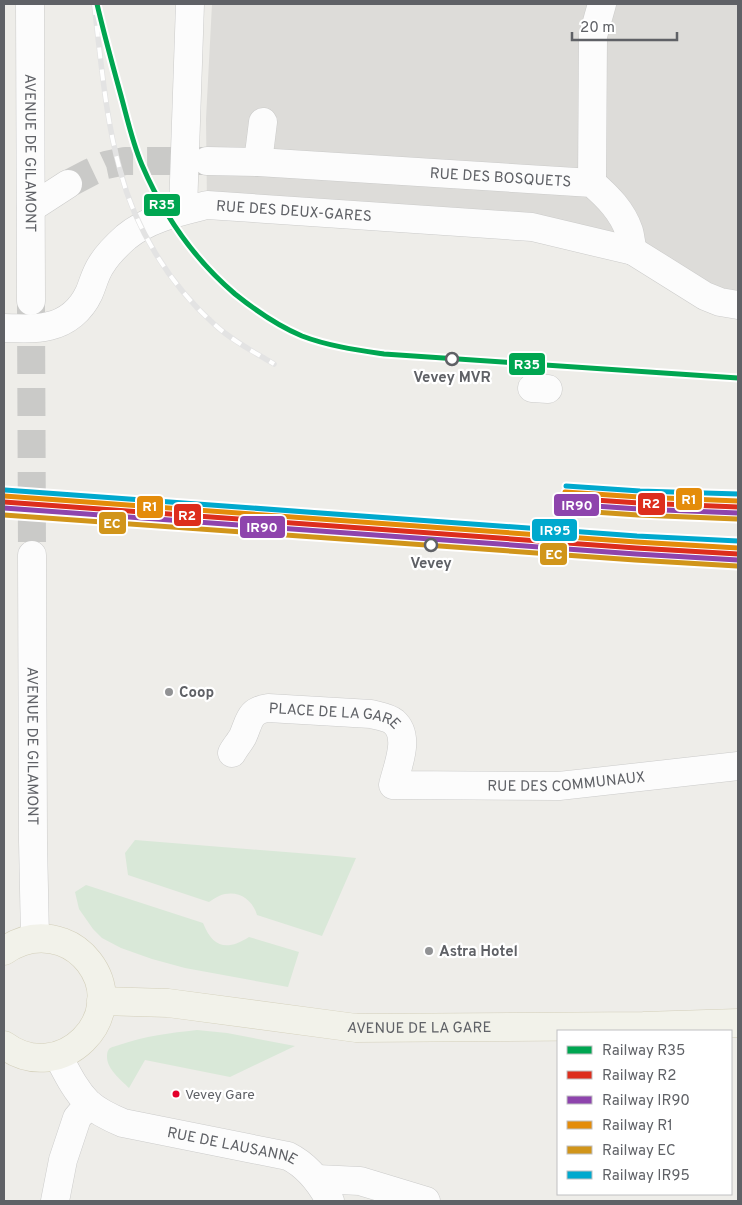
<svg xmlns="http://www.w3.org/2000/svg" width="742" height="1205" viewBox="0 0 742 1205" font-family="Overpass,sans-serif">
  <rect width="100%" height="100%" fill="#eeede9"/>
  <!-- industrial -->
  <path fill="#dddcd9" d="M212,4H738V305L633,251L207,205L206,119Z"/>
  <!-- green -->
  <g fill="#d9e8d8">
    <path d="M135,840L336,856L356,858L322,936L257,915C252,898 236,889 219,896C215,898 212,900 209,902L128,875L125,853Z"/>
    <path d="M86,885L203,923C213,948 227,951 249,937L299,952L288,987L185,968L152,959L121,948L102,938L93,929L79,909L75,892Z"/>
    <path d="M197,1030L227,1033L295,1046L230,1077L145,1060L129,1088C121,1080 107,1069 107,1057C107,1054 107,1052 109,1049C111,1047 116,1046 119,1045C145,1036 170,1033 197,1030Z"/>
  </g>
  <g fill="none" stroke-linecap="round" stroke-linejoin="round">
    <!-- minor-tunnel -->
    <g stroke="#cacac8" stroke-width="28" stroke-dasharray="28 14" stroke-linecap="butt">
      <path d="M68,184L89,173L106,165L125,161H207"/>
      <path d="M31,304L32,555"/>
    </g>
    <defs>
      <g id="minor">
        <path id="s1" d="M30,4L31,301"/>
        <path id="s2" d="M207,161L258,162L592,183C608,197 622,211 629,231C631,238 631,245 633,251"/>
        <path d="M258,162L263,122"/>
        <path d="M592,183L593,36L602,4"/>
        <path d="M31,208L68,184"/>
        <path d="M183,210L190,4"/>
        <path id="s3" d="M4,328C19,328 35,330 49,326C67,322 81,310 89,293C93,284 95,274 101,265C107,255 117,245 126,237C149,218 179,212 207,205L532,227L633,251L705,296L720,302L738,305"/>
        <path d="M532,388L548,389"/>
        <path id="s4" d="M32,555L33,841L35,938"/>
        <path id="s5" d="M232,753C235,747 240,742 243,736C250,720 249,711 268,708L371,714C378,716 388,717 394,722C411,737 397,767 393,785L559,786L738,766"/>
        <path id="s6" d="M58,1056C67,1073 75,1090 88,1103C98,1112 111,1118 123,1123L288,1156C308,1166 320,1182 330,1201"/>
        <path d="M317,1179L360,1181L426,1201"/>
        <path d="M55,1201L63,1160L77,1118L89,1104"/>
      </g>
      <g id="major">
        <path d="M4,951C21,939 41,935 62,942C73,946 82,953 89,962C131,1017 60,1087 4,1045"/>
        <path id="s7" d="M101,1001L168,1003L356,1028L643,1026L738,1023"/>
      </g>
    </defs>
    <!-- minor casing -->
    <use href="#minor" stroke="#cbcbca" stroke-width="29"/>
    <!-- major casing -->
    <use href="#major" stroke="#d3cfba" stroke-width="29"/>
    <!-- minor -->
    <use href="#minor" stroke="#fcfcfc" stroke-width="28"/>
    <!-- major -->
    <use href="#major" stroke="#f2f2ea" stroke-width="28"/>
    <defs>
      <path id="rail" d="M94,4C101,59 105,116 120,170C135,228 169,284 214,324C231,340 254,352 274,364"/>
    </defs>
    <!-- rail casing -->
    <use href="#rail" stroke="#e3e3e3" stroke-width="5.5"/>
    <!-- rail -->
    <use href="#rail" stroke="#fff" stroke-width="4" stroke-dasharray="11" stroke-linecap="butt"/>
    <defs>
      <path id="rail-1" d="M97,4C104,34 112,63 120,92C127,117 132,142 142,165C163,214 194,259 235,294C255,310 278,326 302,336C328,346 357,350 384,354L738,378"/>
      <g id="rail-2">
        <path d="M565,498L639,503L738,507"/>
        <path d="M4,502L636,548L738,554"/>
      </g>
      <g id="rail-3">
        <path d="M565,504L639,509L738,513"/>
        <path d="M4,508L636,554L738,560"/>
      </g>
      <g id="rail-4">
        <path d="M565,492L639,497L738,501"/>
        <path d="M4,496L636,542L738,548"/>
      </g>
      <g id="rail-5">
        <path d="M564,510L638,515L737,519"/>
        <path d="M4,515L635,560L737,566"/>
      </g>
      <g id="rail-6">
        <path d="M566,486L640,491L738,494"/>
        <path d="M5,490L637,536L738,541"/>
      </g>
    </defs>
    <!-- rail-1 casing -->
    <use href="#rail-1" stroke="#fff" stroke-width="9"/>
    <!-- rail-2 casing -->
    <use href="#rail-2" stroke="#fff" stroke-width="9"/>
    <!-- rail-3 casing -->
    <use href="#rail-3" stroke="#fff" stroke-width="9"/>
    <!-- rail-4 casing -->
    <use href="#rail-4" stroke="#fff" stroke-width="9"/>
    <!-- rail-5 casing -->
    <use href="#rail-5" stroke="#fff" stroke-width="9"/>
    <!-- rail-6 casing -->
    <use href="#rail-6" stroke="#fff" stroke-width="9"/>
    <!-- rail-1 -->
    <use href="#rail-1" stroke="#00a651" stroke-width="5"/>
    <!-- rail-2 -->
    <use href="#rail-2" stroke="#dd2e1d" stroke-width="5"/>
    <!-- rail-3 -->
    <use href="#rail-3" stroke="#8e44ad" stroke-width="5"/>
    <!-- rail-4 -->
    <use href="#rail-4" stroke="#e48c0a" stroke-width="5"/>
    <!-- rail-5 -->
    <use href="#rail-5" stroke="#d1951a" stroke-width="5"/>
    <!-- rail-6 -->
    <use href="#rail-6" stroke="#00a9ce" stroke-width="5"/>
  </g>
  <!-- markers -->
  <g fill="#fff" stroke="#5f6166" stroke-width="2.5">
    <circle cx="452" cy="359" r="6"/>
    <circle cx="431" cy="545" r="6"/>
  </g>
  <g fill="#919294" stroke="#fff" stroke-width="2">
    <circle cx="169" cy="692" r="5"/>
    <circle cx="429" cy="951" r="5"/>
  </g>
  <circle fill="#e4002b" stroke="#fff" stroke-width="2" cx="176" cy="1094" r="4.5"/>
  <g text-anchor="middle" stroke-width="4.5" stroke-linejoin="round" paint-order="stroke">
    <!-- bus labels -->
    <g font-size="14" fill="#5f6166" stroke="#fff" text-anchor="start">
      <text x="185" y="1099">Vevey Gare</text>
    </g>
    <!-- street labels -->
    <g font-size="15" fill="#5f6166" stroke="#fff">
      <text dy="5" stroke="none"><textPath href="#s1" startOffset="149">AVENUE DE GILAMONT</textPath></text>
      <text dy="5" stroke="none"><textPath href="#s2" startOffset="294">RUE DES BOSQUETS</textPath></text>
      <text dy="5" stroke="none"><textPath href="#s3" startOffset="342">RUE DES DEUX-GARES</textPath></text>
      <text dy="5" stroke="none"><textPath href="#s5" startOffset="128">PLACE DE LA GARE</textPath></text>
      <text dy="5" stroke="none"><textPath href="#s4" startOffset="191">AVENUE DE GILAMONT</textPath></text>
      <text dy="5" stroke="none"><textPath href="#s5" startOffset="428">RUE DES COMMUNAUX</textPath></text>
      <text dy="5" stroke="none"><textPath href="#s7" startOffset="320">AVENUE DE LA GARE</textPath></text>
      <text dy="5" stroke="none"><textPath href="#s6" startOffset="208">RUE DE LAUSANNE</textPath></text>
    </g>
    <!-- stop labels -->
    <g font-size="15" font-weight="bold" fill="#5f6166" stroke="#fff">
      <text x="452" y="382">Vevey MVR</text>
      <text x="431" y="568">Vevey</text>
    </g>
    <!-- poi labels -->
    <g font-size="15" font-weight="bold" fill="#5f6166" stroke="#fff" text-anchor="start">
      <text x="179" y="697">Coop</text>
      <text x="439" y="956">Astra Hotel</text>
    </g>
  </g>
  <g stroke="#fff" stroke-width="2">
    <rect x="143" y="193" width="38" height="24" rx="5" fill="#00a651"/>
    <rect x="508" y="352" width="38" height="24" rx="5" fill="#00a651"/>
    <rect x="675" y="487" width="28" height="24" rx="5" fill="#e48c0a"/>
    <rect x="637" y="492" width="29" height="24" rx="5" fill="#dd2e1d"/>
    <rect x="553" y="493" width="47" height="24" rx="5" fill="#8e44ad"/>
    <rect x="136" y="495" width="28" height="24" rx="5" fill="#e48c0a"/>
    <rect x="173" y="503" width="29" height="24" rx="5" fill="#dd2e1d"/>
    <rect x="98" y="511" width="29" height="24" rx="5" fill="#d1951a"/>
    <rect x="239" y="515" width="47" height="24" rx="5" fill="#8e44ad"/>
    <rect x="531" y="518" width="47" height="24" rx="5" fill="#00a9ce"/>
    <rect x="539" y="542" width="29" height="24" rx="5" fill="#d1951a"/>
  </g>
  <g font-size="14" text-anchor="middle" font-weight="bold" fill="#fff">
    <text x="162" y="209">R35</text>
    <text x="527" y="369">R35</text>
    <text x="689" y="504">R1</text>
    <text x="651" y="508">R2</text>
    <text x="577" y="510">IR90</text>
    <text x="150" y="511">R1</text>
    <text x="187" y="520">R2</text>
    <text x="112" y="528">EC</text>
    <text x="262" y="532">IR90</text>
    <text x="555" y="535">IR95</text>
    <text x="554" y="559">EC</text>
  </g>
  <!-- border -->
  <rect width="742" height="1205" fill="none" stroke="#5f6166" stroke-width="10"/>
  <!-- legend -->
  <rect x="557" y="1030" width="175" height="165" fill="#ffffff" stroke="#bfc0c2"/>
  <rect x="567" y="1046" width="25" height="8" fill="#00a651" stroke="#bfc0c2"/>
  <text x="602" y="1055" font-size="15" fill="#5f6166">Railway R35</text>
  <rect x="567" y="1071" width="25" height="8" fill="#dd2e1d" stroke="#bfc0c2"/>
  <text x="602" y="1080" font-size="15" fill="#5f6166">Railway R2</text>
  <rect x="567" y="1096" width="25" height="8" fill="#8e44ad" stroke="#bfc0c2"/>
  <text x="602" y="1105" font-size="15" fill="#5f6166">Railway IR90</text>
  <rect x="567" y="1121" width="25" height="8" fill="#e48c0a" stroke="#bfc0c2"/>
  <text x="602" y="1130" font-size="15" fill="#5f6166">Railway R1</text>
  <rect x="567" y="1146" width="25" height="8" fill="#d1951a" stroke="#bfc0c2"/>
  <text x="602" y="1155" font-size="15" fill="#5f6166">Railway EC</text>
  <rect x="567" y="1171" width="25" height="8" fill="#00a9ce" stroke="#bfc0c2"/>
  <text x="602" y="1180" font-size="15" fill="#5f6166">Railway IR95</text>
  <!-- scale -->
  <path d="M572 32v8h105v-8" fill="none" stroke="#5f6166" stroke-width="2.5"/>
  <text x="580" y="32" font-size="15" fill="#5f6166" stroke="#ffffff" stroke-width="4" paint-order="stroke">20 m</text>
</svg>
